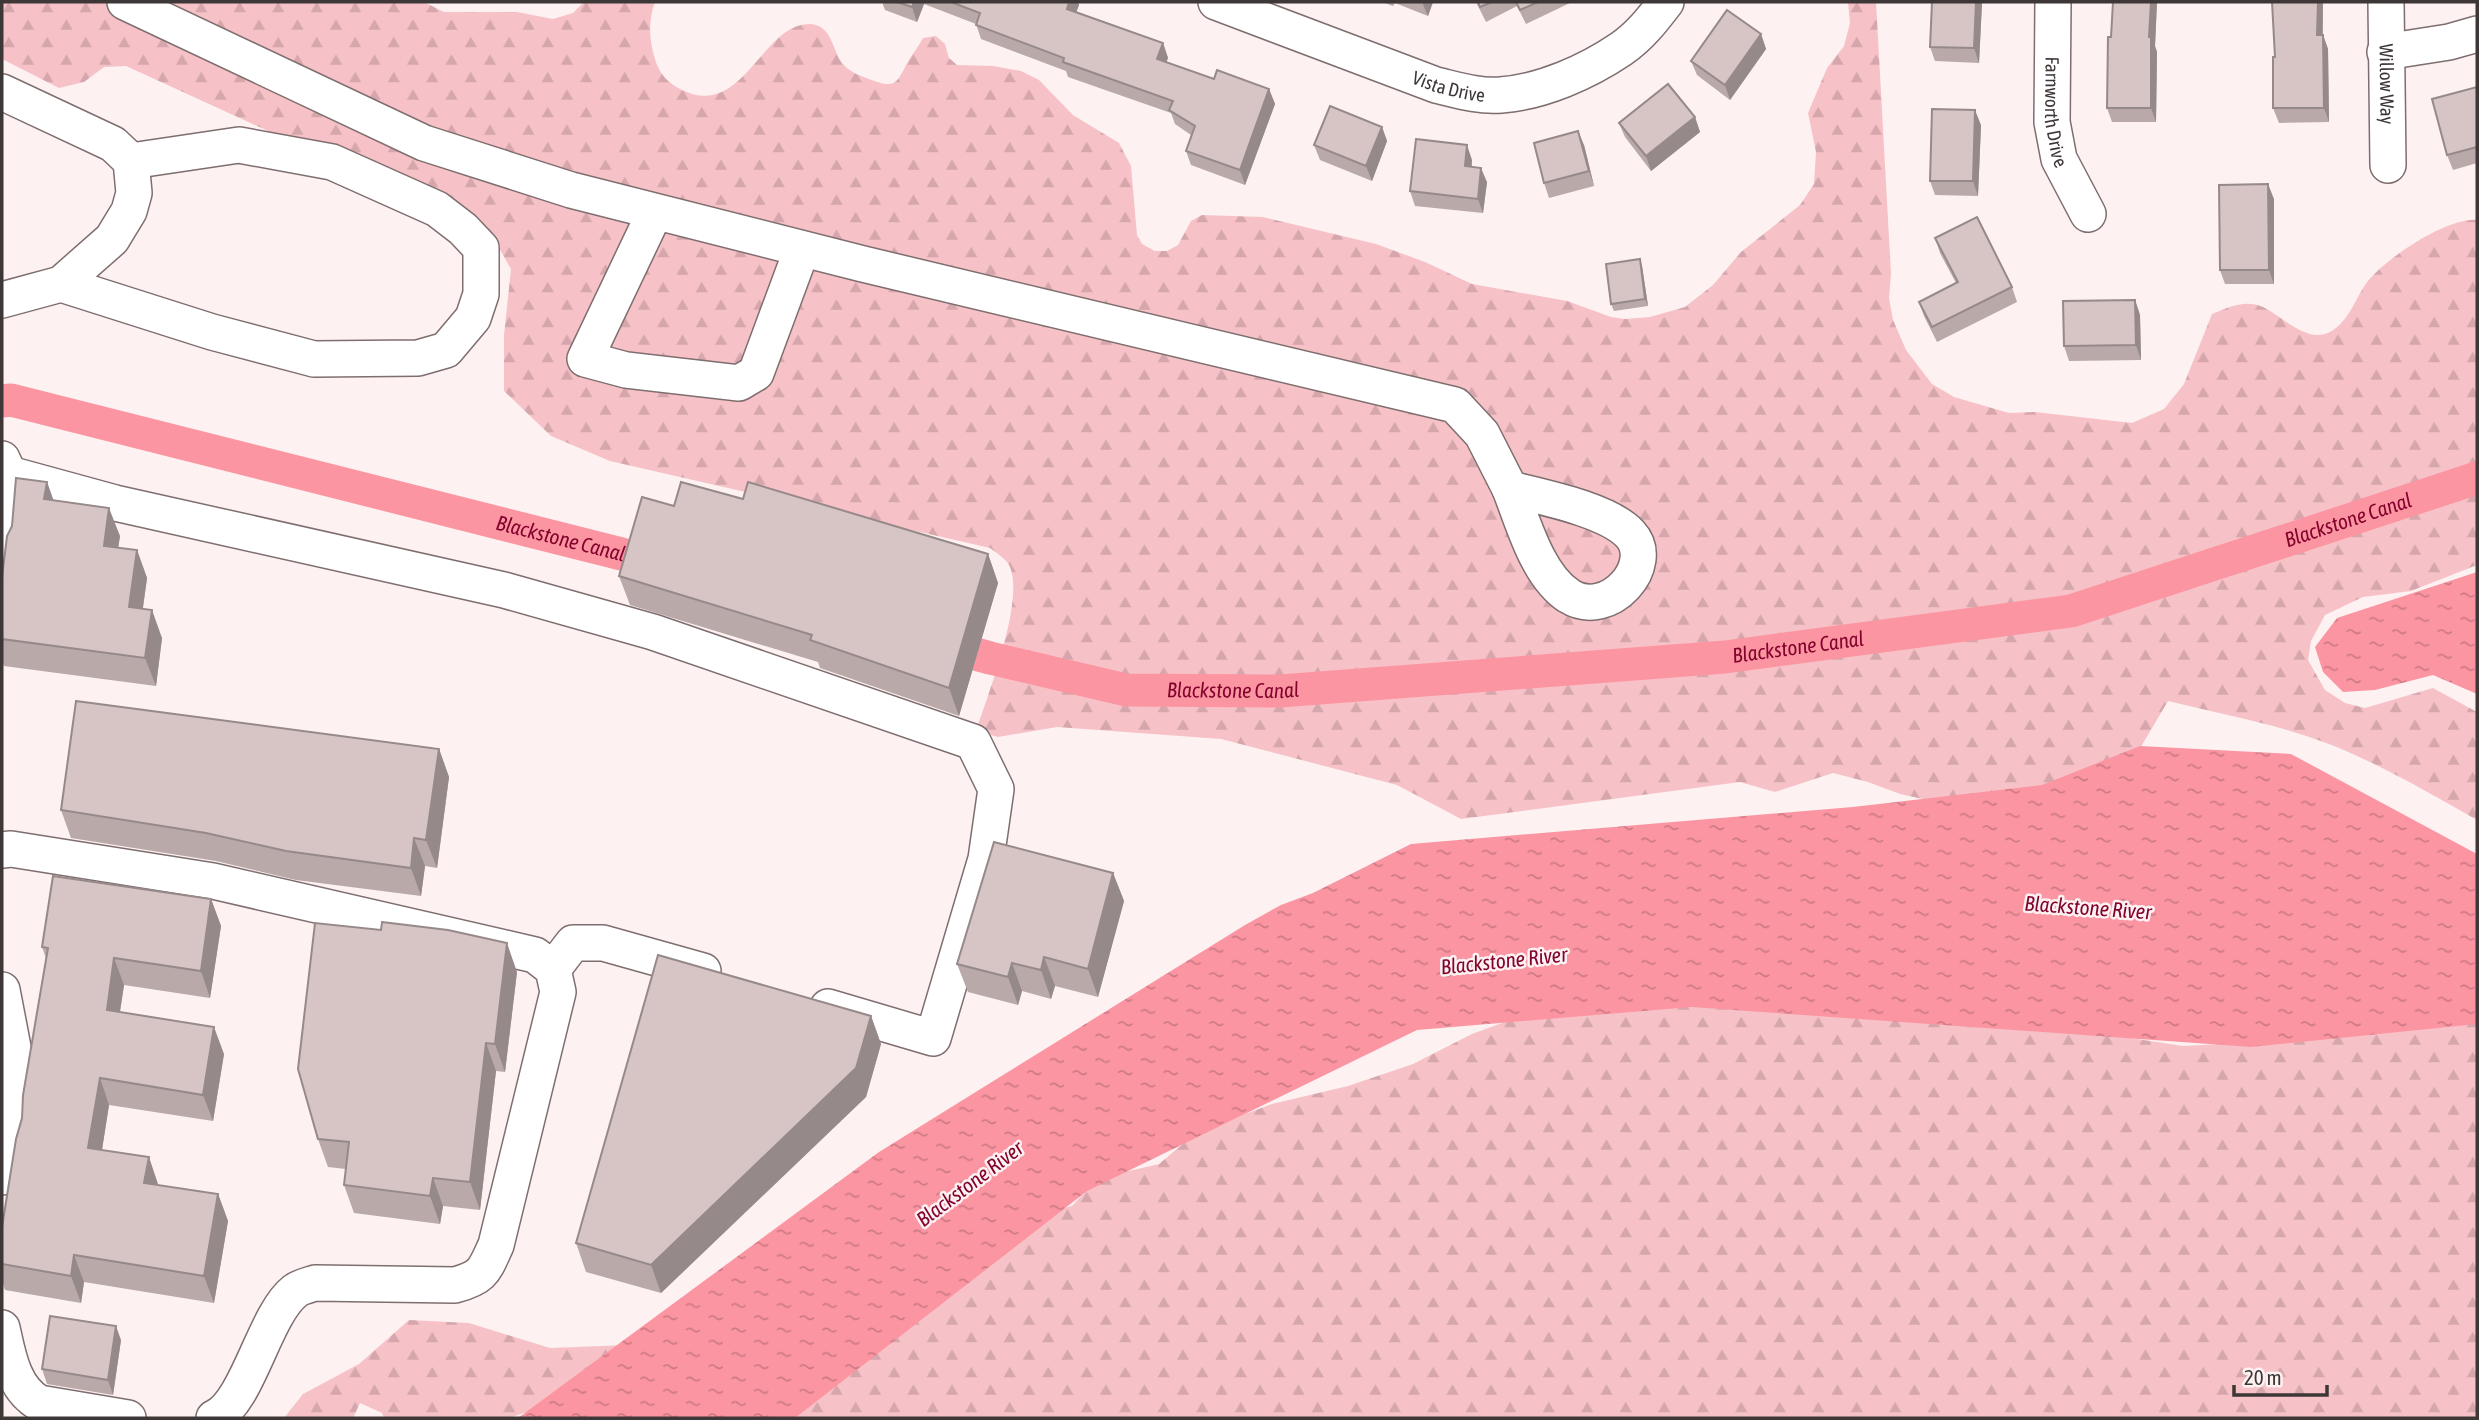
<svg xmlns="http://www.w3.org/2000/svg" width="2479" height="1420" viewBox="0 0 2479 1420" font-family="'Asap Condensed',sans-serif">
  <defs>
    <pattern id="forest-firs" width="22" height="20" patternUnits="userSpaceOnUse" patternTransform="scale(1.75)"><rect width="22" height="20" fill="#f7c2c7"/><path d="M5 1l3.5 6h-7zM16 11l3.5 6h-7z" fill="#d5a7ac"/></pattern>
    <pattern id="water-ripples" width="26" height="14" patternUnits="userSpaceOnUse" patternTransform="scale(1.75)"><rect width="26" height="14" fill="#fc95a2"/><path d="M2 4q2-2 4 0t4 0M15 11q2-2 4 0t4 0" fill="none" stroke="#cd7a85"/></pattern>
  </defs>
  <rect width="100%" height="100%" fill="#fdf1f2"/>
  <!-- forest -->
  <g fill="url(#forest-firs)">
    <path d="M2,2H424L444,12H517L553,19L573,13L584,2H655C648,22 649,39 655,59C659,74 669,84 682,90C743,120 762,23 810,24C832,25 832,50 842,63C848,71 860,76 869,79C897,90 896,83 909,60C913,53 919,46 923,38L936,36L945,44L949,58L957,65L993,66L1021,71L1039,80L1073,115L1119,143L1131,166L1137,235L1142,244L1155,251H1167L1178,245L1191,221L1202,215L1263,217L1376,244L1425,262L1472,284L1567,301L1611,317L1625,319L1650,317L1685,307L1713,285L1741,252L1800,205L1814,184L1816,152L1808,113L1827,68L1844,46L1850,23L1848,2H1876L1891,274L1889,298L1893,320L1906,350L1932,384L1954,397L2009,413L2035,412L2132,423L2164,409L2184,384L2212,314C2228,307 2246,299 2263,307C2282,316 2307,344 2330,332C2348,322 2354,302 2365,285C2381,261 2447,217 2477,220V565L2411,591L2363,597L2325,615L2311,641L2308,660L2325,690L2345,703L2365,708L2433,688L2477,712V820C2429,793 2380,764 2329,744C2277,724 2221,714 2168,701L2129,767L2108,792L1932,801L1900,794L1868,782L1833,773L1775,792L1740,782L1461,819L1397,785L1221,739L1057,727L998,737L976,731C987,698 1029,590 1007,562C1003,557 995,552 990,548L610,461L551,436L504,391V335L511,269L491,234L419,187L268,131L126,66L104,67L84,82L59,88L2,59Z"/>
    <path d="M1607,999L2124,1037L2183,1046L2222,1044L2477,1001V1418H796L856,1351L1040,1214L1072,1206L1086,1191L1116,1174L1159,1164L1184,1143L1245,1114L1272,1104L1348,1086L1413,1064L1472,1034L1510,1020Z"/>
    <path d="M409,1320L469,1323L550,1348L678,1343L647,1371L509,1418H384L382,1413L360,1403L353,1418H284L303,1394L359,1364Z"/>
  </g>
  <!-- water -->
  <g fill="url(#water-ripples)">
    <path d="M2477,572V694L2433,675L2375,690L2343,692L2323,672L2315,647L2337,618Z"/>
    <path d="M2140,746L2291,754L2477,854V1024L2251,1047L1691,1007L1417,1030L1087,1191L795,1418H518L879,1152L1245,925L1281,905L1313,893L1411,844L1853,807L2042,785Z"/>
  </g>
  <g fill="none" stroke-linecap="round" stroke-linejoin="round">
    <!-- canal -->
    <g stroke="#fc95a2" stroke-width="33">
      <path id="s1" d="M2,401L11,400L669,566"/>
      <path id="s2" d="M933,642L990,658L1126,690L1280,691L1725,657L2071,611L2477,478"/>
    </g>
    <defs>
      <g id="minor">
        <path d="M125,2L424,143L571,190L863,264L1455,405L1482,434L1510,489"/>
        <path id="s3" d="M1216,2L1436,85C1457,90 1479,97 1501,95C1542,92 1587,72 1621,49C1640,36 1653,19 1666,2"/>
        <path id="s4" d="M2053,2L2052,122L2059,159L2088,214"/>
        <path id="s5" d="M2386,2L2388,165"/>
        <path d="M2385,52L2449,42L2477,34"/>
        <path d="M2,92L113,144L131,161L134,193L129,211L112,239L61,284L2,300"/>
        <path d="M655,212L585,359L626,370L739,383L756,373L802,249"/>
        <path d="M61,284L212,332L314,359L418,358L446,350L473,318L481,294V248L463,229L437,209L332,162L239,145L131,161"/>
        <path d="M2,459L9,474L2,552"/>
        <path d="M9,474L115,503L504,590L653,632L973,742L996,789L986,859L933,1038L828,1007"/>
        <path d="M1510,489C1542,497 1608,510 1630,534C1658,564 1609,621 1569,596C1537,575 1523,522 1510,489Z"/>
        <path d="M2,850L11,849L213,881L535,955L553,969L558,992L496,1245C484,1271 484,1277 455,1285L315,1283C309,1285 300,1287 295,1291C264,1315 248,1403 214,1418"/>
        <path d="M553,969L573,943H603L703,971"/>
        <path d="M2,990L16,1063L12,1140L2,1177"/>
        <path d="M2,1328C8,1355 13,1388 39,1403L128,1418"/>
      </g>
    </defs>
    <!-- minor casing -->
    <use href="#minor" stroke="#7f6e6f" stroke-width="38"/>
    <!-- minor -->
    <use href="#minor" stroke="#fff" stroke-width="35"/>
  </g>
  <!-- wall -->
  <g fill="#b9a9a9">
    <path d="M882,2H1078L1079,5L1076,12L1163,43L1168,58L1166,62L1214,79L1269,89L1275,104L1245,185L1191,165L1186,151L1191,135L1175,124L1171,113L1068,77L1066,71L981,39L976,24L924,4L917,22L885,10Z"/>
    <path d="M1382,2H1433L1428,16L1395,3L1393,6Z"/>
    <path d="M1476,2H1572L1526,24L1517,6L1486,22Z"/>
    <path d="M2113,2H2157L2155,46L2157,52L2156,122H2112L2107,108Z"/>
    <path d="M2272,2H2323V35L2328,49L2329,122L2279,123L2273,108L2275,57Z"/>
    <path d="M1982,3L1979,63L1935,61L1930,47Z"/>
    <path d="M1761,34L1766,49L1730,100L1697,75L1691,61Z"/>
    <path d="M2477,87V163L2453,170L2447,155Z"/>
    <path d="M1695,117L1700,132L1651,171L1625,137L1619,123Z"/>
    <path d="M1981,125L1978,196L1935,195L1930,181Z"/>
    <path d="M1382,127L1387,141L1372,181L1320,160L1314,145Z"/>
    <path d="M1584,145L1594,186L1549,198L1544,183Z"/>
    <path d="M1472,160V167L1487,182L1483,213L1415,206L1410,191Z"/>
    <path d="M2274,199V284H2225L2220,270Z"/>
    <path d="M1935,238L2012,287L2017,302L1937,342L1924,316L1919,302L1956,283L1940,253Z"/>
    <path d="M1640,259L1642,266L1648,306L1614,311L1611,304Z"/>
    <path d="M2135,300L2140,315L2141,360L2069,361L2064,346Z"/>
    <path d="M47,482L53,500L120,536L118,548L137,550L147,578L143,608L162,638L156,686L4,666L2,661V577Z"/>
    <path d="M743,499L988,554L998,583L959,716L820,668L818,662L630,605L619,576L674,506Z"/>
    <path d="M439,749L449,777L437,868L425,866L421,896L296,880L216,861L71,838L61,810Z"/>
    <path d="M1113,873L1124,901L1098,997L1055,986L1051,999L1022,991L1018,1005L968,992L957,964Z"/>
    <path d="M211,899L221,926L210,998L124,985L120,1012L224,1054L213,1121L109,1105L102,1150L158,1185L218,1194L228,1221L214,1303L84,1282L81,1303L5,1290L2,1280V1227L22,1118L46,958L42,947Z"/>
    <path d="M517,972L505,1072L496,1071L480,1210L443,1206L440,1224L354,1213L344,1185L346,1169L328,1167L318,1139Z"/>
    <path d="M871,1016L881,1044L866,1097L661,1293L586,1272L576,1243Z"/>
    <path d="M121,1340L113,1395L47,1384L42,1369Z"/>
  </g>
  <!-- shaded-wall -->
  <g fill="#96898a">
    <path d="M914,2H923L924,4L917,22L912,7Z"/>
    <path d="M1069,2H1078L1079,5L1072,23L1067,9Z"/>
    <path d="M1422,2H1433L1428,16Z"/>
    <path d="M1976,2H1981L1982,3L1979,63L1974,48Z"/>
    <path d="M2151,2H2157L2155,46L2157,52L2156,122L2151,108L2149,37Z"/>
    <path d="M2318,2H2323L2322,50L2317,35Z"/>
    <path d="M1761,34L1766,49L1730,100L1725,85Z"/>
    <path d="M2323,35L2328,49L2329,122L2324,108Z"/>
    <path d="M1163,43L1168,58L1162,73L1157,59Z"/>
    <path d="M1269,89L1275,104L1245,185L1240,170Z"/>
    <path d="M1975,110L1981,125L1978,196L1973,181Z"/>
    <path d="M1695,117L1700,132L1651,171L1646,156Z"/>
    <path d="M1382,127L1387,141L1372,181L1366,166Z"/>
    <path d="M1578,131L1584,145L1594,186L1589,171Z"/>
    <path d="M1467,145L1472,160L1470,181L1465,166Z"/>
    <path d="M1481,168L1487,182L1483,213L1478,199Z"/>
    <path d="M2268,184L2274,199V284L2269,270Z"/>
    <path d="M1640,259L1642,266L1648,306L1645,299Z"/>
    <path d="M2135,300L2140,315L2141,360L2136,345Z"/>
    <path d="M47,482L57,510L44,499Z"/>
    <path d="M109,508L120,536L114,574L104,546Z"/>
    <path d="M137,550L147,578L139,635L129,607Z"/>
    <path d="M988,554L998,583L959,716L949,688Z"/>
    <path d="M152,610L162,638L156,686L145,658Z"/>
    <path d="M439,749L449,777L437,868L426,840Z"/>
    <path d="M414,838L425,866L421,896L411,868Z"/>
    <path d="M1113,873L1124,901L1098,997L1088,969Z"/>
    <path d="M211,899L221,926L210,998L201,971Z"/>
    <path d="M507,943L517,972L505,1072L495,1044Z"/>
    <path d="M1044,957L1055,986L1051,999L1041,970Z"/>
    <path d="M114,958L124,985L116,1037L107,1010Z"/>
    <path d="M1012,963L1022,991L1018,1005L1008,977Z"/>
    <path d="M871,1016L881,1044L866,1097L661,1293L651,1265Z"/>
    <path d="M214,1027L224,1054L213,1121L203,1095Z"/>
    <path d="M486,1043L496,1071L480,1210L470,1182Z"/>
    <path d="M100,1078L109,1105L98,1175L88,1148Z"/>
    <path d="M149,1157L158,1184L154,1210L144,1183Z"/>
    <path d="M433,1178L443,1206L440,1224L430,1196Z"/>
    <path d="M218,1194L228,1221L214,1303L204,1276Z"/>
    <path d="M74,1255L84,1282L81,1303L71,1276Z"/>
    <path d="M116,1326L121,1340L113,1395L108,1380Z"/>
  </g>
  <!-- building -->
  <g fill="#d7c4c5" stroke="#96898a" stroke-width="2">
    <path d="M897,2H914L912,7Z"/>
    <path d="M951,2H1069L1067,9L1163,43L1157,59L1214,79L1217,70L1269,89L1240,170L1186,151L1195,126L1169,110L1173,101L1063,62L1064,58L976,25L980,13Z"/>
    <path d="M1478,2H1492L1480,7Z"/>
    <path d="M1516,2H1538L1520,10Z"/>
    <path d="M1932,2H1976L1974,48L1930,47Z"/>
    <path d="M2113,2H2151L2149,37H2151V108H2107L2108,37H2111Z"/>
    <path d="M2272,2H2318L2317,35H2323L2324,108H2273V57H2275Z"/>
    <path d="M1727,10L1761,34L1725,85L1691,61Z"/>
    <path d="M1668,84L1695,117L1646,156L1619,123Z"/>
    <path d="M2477,87V147L2447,155L2432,99Z"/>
    <path d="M1330,106L1382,127L1366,166L1314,145Z"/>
    <path d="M1932,109L1975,110L1973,181H1930Z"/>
    <path d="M1578,131L1589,171L1544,183L1534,143Z"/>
    <path d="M1416,139L1467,145L1465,166L1481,168L1478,199L1410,191Z"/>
    <path d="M2268,184L2269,270H2220L2219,185Z"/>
    <path d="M1977,217L2012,287L1932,327L1919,302L1958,282L1935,238Z"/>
    <path d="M1640,259L1645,299L1611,304L1606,264Z"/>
    <path d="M2135,300L2136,345L2064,346L2063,301Z"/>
    <path d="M16,478L47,482L44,499L109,508L104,546L137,550L129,607L152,610L145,658L2,639V577L7,536L12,526Z"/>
    <path d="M681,482L743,499L748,482L988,554L949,688L810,640L812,635L619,576L642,497L674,506Z"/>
    <path d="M76,701L439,749L426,840L414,838L411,868L286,851L206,833L61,810Z"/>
    <path d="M994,842L1113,873L1088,969L1044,957L1041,970L1012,963L1008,977L957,964Z"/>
    <path d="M53,876L211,899L201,971L114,958L107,1010L214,1027L203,1095L100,1078L88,1148L149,1157L144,1183L218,1194L204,1276L74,1255L71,1276L2,1264V1227L16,1139L22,1118L23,1095L48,948L42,947Z"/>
    <path d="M382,922L448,930L507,943L495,1044L486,1043L470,1182L433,1178L430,1196L344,1185L349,1142L318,1139L298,1069L315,923L381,930Z"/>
    <path d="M658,955L871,1016L856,1068L651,1265L576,1243Z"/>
    <path d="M50,1316L116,1326L108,1380L42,1369Z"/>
  </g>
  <g text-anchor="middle" stroke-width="5" stroke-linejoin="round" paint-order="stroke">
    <!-- street labels -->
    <g font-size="19" fill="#3e3737" stroke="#fdf1f2">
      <text dy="7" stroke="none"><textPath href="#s5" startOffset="82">Willow Way</textPath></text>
      <text dy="7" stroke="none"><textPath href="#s3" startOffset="248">Vista Drive</textPath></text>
      <text dy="7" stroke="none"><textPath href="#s4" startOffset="110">Farnworth Drive</textPath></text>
    </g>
    <!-- water labels -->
    <g font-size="21" font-style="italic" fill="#83032d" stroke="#fdf1f2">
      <text dy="7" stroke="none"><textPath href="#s2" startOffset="1440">Blackstone Canal</textPath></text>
      <text dy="7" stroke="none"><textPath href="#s1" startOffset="576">Blackstone Canal</textPath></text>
      <text dy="7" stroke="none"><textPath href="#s2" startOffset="873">Blackstone Canal</textPath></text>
      <text dy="7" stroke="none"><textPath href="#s2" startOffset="306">Blackstone Canal</textPath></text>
      <text transform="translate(2088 908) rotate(4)" y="7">Blackstone River</text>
      <text transform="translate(1504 961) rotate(-6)" y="7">Blackstone River</text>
      <text transform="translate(970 1184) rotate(-37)" y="7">Blackstone River</text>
    </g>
  </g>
  <!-- border -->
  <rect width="2479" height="1420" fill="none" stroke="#3e3737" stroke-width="7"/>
  <!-- scale -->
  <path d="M2234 1385v10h93v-10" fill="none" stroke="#3e3737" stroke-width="3.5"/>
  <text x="2244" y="1385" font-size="21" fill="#3e3737" stroke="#fdf1f2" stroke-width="5" paint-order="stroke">20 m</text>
</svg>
